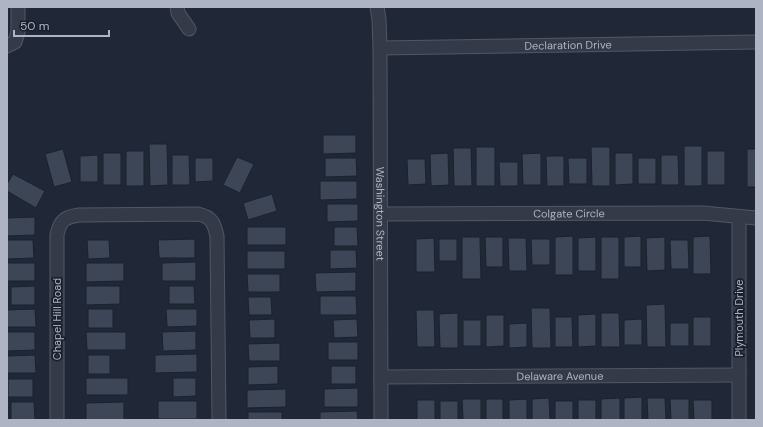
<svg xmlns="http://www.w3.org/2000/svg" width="763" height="427" viewBox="0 0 763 427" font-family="'DM Sans',sans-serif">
  <rect width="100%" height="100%" fill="#202837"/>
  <!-- building -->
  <g fill="#3c4657" stroke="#1b212e">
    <path d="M323,135H356V153L323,154Z"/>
    <path d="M149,144H167L168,185L150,186Z"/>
    <rect x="684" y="146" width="18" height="40"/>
    <rect x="476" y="147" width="19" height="39"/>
    <path d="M591,147H610V186H592Z"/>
    <path d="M453,148H471L472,186H454Z"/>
    <path d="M63,149L72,182L54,187L45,154Z"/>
    <rect x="747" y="149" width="9" height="38"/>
    <rect x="126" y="151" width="18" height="35"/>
    <rect x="707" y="151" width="18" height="34"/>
    <rect x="103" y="153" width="18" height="32"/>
    <path d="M448,153L449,185L431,186L430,154Z"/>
    <path d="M541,153V185H523L522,154Z"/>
    <path d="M615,153H633V184L615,185Z"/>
    <path d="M98,155V182H80V156Z"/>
    <path d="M172,155H189L190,185H172Z"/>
    <path d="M661,155H678L679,185H661Z"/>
    <path d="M546,156H564V186H547Z"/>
    <path d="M237,157L254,164L240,193L223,185Z"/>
    <path d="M195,158H213V181L195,182Z"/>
    <path d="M325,158H356L357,176L325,177Z"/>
    <path d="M568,158H587V184H569Z"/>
    <rect x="638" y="158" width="18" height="26"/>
    <path d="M407,159H425L426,184L408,185Z"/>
    <path d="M499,162H518V186H500Z"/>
    <path d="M13,174L45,191L36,208L7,191V184Z"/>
    <path d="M320,181H357V199L320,200Z"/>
    <path d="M272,194L277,211L248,220L243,203Z"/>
    <path d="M327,204H358V221L327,222Z"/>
    <path d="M35,217V235L7,236V218Z"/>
    <rect x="247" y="227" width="39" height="18"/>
    <path d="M334,227H357L358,246H334Z"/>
    <path d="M573,236V275H555V237Z"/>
    <path d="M641,236V267H624V237Z"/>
    <path d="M710,236L711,274H693V237Z"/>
    <path d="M462,237H480L481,279H462Z"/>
    <path d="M485,237H503V267H486Z"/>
    <path d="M596,237V271H578V238Z"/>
    <rect x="601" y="237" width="18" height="42"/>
    <path d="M665,237V270L647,271L646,238Z"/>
    <path d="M434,238L435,272H416V239Z"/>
    <path d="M508,238H526L527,271H509Z"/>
    <path d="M195,239V258H159L158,240Z"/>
    <rect x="439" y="239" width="18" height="22"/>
    <path d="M531,239H550V265H532Z"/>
    <path d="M7,240H33L34,258L7,259Z"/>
    <path d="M87,240H109L110,258L88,259Z"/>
    <path d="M670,240H688L689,269H671Z"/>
    <path d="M330,250H356L357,268L330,269Z"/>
    <rect x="247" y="251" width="38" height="18"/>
    <path d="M196,262V281H162V263Z"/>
    <rect x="7" y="263" width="28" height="18"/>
    <path d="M86,263H124V281L86,282Z"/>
    <path d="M356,272V291L316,292L315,273Z"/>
    <path d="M247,274H280V292H248Z"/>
    <path d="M35,286V305H11V287Z"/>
    <path d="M86,286H120V304L86,305Z"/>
    <path d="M169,286H194L195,304H169Z"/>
    <path d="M320,296H356L357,315H320Z"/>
    <path d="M248,297H271L272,315H249Z"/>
    <path d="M665,304L666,347H647L646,305Z"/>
    <path d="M531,308H550L551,348H532Z"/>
    <path d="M35,309L36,327H7V310Z"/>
    <rect x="88" y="309" width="25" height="19"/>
    <path d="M166,309H197V326L167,327Z"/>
    <path d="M416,310H434L435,347H417Z"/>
    <path d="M458,313V348H440L439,314Z"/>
    <path d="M601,313H619L620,347H601Z"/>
    <path d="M596,314V346L578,347V315Z"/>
    <path d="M486,315H504V346L486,347Z"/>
    <path d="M555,317H572L573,347H555Z"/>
    <rect x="693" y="317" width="18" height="29"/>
    <path d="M275,319V338H250L249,320Z"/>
    <path d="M357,319L358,337L334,338L333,320Z"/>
    <path d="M642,319V345H624V320Z"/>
    <rect x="463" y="320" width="18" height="26"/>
    <path d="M527,323V347L509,348V324Z"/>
    <rect x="670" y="323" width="19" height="23"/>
    <path d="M196,331V350L163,351L162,332Z"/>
    <path d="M7,332H35V350L7,351Z"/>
    <path d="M86,332H126V350H87Z"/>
    <rect x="328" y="342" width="30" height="18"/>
    <path d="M280,343V361H249L248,344Z"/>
    <path d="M197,354V372L155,373V355Z"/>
    <path d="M35,355L36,373H7V356Z"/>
    <rect x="88" y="355" width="22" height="19"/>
    <path d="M278,366V384L248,385V367Z"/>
    <rect x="331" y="366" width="25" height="18"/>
    <rect x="86" y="378" width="42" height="17"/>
    <path d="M173,378H196V396L173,397Z"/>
    <rect x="8" y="379" width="25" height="18"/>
    <path d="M358,388V407H324V389Z"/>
    <path d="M286,389V407L247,408V390Z"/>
    <path d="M642,397V420H624V398Z"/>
    <path d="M549,398L550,420H532V399Z"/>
    <path d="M620,398V420H601V399Z"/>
    <path d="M647,398H665L666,420H648Z"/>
    <path d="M462,399H481V420H463Z"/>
    <rect x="486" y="399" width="17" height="21"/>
    <path d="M527,399V420H509V400Z"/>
    <path d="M670,399H689V420H671Z"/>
    <rect x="417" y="400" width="18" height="20"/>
    <rect x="578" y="400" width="18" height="20"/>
    <path d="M693,400H712V420H694Z"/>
    <rect x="158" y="401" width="39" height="18"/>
    <rect x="440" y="401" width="18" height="19"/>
    <rect x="555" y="401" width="18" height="19"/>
    <path d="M11,402H34L35,420H11Z"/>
    <path d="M124,402V420H86V403Z"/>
    <path d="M357,411L358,420H320V412Z"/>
    <rect x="248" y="412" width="34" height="8"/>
  </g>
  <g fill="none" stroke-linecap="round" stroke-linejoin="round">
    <defs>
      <g id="street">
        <path d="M177,7L178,13L189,29"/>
        <path id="s1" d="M377,7L379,19L380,48L381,420"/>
        <path d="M7,46L15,42L18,32V7"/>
        <path id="s2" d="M380,48L756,42"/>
        <path id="s3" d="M381,214L703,213L756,218"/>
        <path d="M739,217V420"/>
        <path id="s4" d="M381,377L739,375"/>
        <path d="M57,420V235C60,220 65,217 79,215L198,214C212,217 214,223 217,236L219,420"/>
      </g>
    </defs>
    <!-- street casing -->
    <use href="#street" stroke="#515765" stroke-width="15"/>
    <!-- street -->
    <use href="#street" stroke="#343a47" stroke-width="13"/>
  </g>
  <g text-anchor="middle" stroke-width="3.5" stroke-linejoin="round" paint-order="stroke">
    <!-- street labels -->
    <g font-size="11" fill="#aeb4c4" stroke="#191f2c">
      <text dy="4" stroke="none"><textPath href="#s2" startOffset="188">Declaration Drive</textPath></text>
      <text dy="4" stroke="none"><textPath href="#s1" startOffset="207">Washington Street</textPath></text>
      <text dy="4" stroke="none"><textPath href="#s3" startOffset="188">Colgate Circle</textPath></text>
      <text transform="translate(739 318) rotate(-90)" y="4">Plymouth Drive</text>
      <text transform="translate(57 319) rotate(-90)" y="4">Chapel Hill Road</text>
      <text dy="4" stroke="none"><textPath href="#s4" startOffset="179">Delaware Avenue</textPath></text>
    </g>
  </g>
  <!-- border -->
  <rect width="763" height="427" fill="none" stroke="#aeb4c4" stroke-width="16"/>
  <!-- scale -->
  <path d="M14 30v6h95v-6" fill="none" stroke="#aeb4c4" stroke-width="2"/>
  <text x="20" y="30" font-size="12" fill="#aeb4c4" stroke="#191f2c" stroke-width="3" paint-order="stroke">50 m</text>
</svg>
